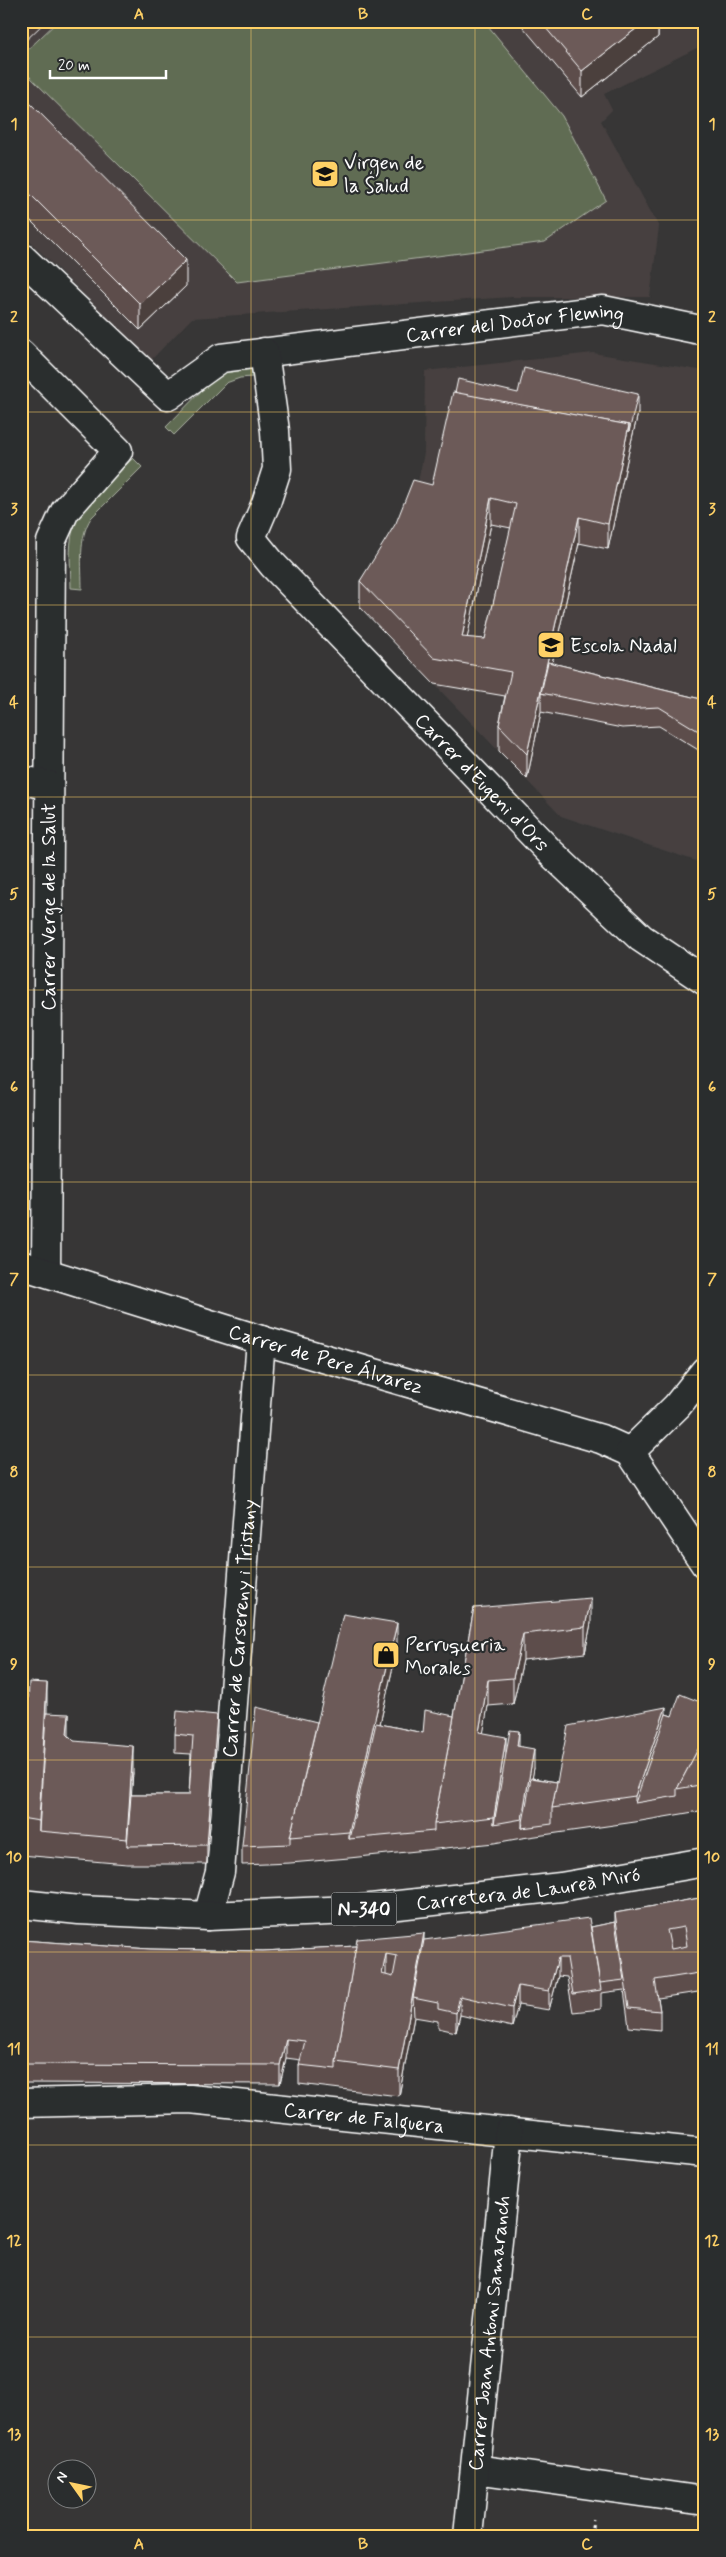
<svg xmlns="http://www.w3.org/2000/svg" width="726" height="2557" viewBox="0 0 726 2557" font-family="Mynerve,sans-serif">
  <rect width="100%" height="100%" fill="#373636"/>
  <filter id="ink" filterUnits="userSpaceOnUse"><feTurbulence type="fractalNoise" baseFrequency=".02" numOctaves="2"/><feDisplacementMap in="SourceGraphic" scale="10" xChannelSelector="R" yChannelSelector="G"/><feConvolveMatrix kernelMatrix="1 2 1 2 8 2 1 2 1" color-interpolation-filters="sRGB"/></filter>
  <g filter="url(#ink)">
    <!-- built -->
    <g fill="#474140">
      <path d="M21,21H705V44L604,94L612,110L601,121L659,227L650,297H512L192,318L151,360L21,233Z"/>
      <path d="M593,353L705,371V864L561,816L360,607L413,506L424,453L425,371Z"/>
    </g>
    <!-- green -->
    <g fill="#616c53" stroke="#b0b6a9">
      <path d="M58,21H484L562,116L606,200L545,242L237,282L21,68V56Z"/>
      <path d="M264,365V376L240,378L226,383L174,435L166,427L212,380L227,370Z"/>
      <path d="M133,458L142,467L91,518C78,538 82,566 82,589L71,588C71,570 68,548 73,530C79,506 116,476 133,458Z"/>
    </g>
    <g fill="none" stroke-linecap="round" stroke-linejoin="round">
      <defs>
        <g id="street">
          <path id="s1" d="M21,257L168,396L221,358L603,310L705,331"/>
          <path id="s2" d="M264,352L275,431L277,469L266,503L251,538L273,565L551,853L641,938L705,981"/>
          <path d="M21,354L118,451L65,511L51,542L46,1272"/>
          <path d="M21,780L48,785"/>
          <path id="s3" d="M21,1265L261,1340L601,1439L630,1452"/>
          <path d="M705,1371L677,1406L630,1452L705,1564"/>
          <path id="s4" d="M208,1916L220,1872L261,1340"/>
          <path id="s5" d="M21,2103L190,2099L705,2153"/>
          <path d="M475,2469L705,2501"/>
          <path id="s6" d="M468,2536L509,2132"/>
        </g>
        <g id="primary">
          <path id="s7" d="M21,1904L79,1910L208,1916L353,1910L561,1887L705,1862"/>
        </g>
      </defs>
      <!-- street casing -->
      <use href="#street" stroke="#fff" stroke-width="31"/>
      <!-- primary casing -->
      <use href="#primary" stroke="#fff" stroke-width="31"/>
      <!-- path -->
      <path stroke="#fff" stroke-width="3" stroke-dasharray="4 4" stroke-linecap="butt" d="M591,2536L593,2519"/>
      <!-- street -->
      <use href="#street" stroke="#2a2d2e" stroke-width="28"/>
      <!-- primary -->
      <use href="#primary" stroke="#2a2d2e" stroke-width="28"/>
    </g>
    <!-- wall -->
    <g fill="#5d4d4c" stroke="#fff" fill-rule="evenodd">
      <path d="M518,21H658V37L582,97Z"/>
      <path d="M21,94L186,286L140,330L21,211Z"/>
      <path d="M702,204H705V247L702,230Z"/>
      <path d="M518,393L638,413L629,451L608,549L579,543L552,663L705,700V754L659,726L622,728L541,712L527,779L499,751V725L505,696L434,684L360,607V581L432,485ZM491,524L511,528L485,639L467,638Z"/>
      <path d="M474,1608L591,1623L585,1653L523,1660L513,1704L488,1706L483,1733L506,1751L519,1747L534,1768L532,1778L557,1782L666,1714L672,1716L705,1704V1810L635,1822L522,1838L494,1843L349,1858L290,1863L242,1865V1846L317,1722L397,1649L380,1724L423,1733L454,1716Z"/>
      <path d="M47,1713L74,1741L133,1772L131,1795H189L191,1754L175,1753V1734H217L207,1864H127L21,1855V1731H27Z"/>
      <path d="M705,1897V1991L658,1998L660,2011V2030L629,2027L624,1990L601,1993V2009L573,2012L567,1977L558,1976L549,2010L518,2005L512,2027L460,2015L456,2032L438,2028V2021L414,2017L399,2096L299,2084V2065L301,2060L286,2058L280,2084L21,2083V1940L150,1949L263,1951L356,1946L591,1927L615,1922V1913Z"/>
    </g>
    <!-- shaded-wall -->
    <g fill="#4c3f3e" stroke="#fff">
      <path d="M21,21H46L21,45Z"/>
      <path d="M646,21H658V37L582,97V71Z"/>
      <path d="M186,260V286L140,330V304Z"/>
      <path d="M638,394V413L629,451L608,549V524L629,425Z"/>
      <path d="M491,498V524L462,663V637Z"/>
      <path d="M579,517V543L545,694L541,693V712L527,779V754Z"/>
      <path d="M591,1598V1623L585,1653V1627Z"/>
      <path d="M397,1623V1649L354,1838L349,1839V1832Z"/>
      <path d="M523,1634V1660L513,1704V1678Z"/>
      <path d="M488,1680V1706L479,1758V1732Z"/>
      <path d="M47,1683V1720L39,1831V1821Z"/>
      <path d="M666,1707V1733L635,1803V1796Z"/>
      <path d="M69,1714V1740L67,1734Z"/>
      <path d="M217,1715V1734L207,1864V1845Z"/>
      <path d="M519,1731V1750L517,1746Z"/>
      <path d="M506,1737V1762L494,1824V1817Z"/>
      <path d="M133,1746V1772L128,1846H127Z"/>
      <path d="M534,1749V1768L524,1828H522V1819Z"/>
      <path d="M424,1933V1959L413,1998L414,2017L399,2096V2070Z"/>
      <path d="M386,1954V1980L382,1974Z"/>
      <path d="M558,1958V1976L549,2010V1991Z"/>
      <path d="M518,1986V2005L512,2027V2008Z"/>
      <path d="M460,1996V2015L456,2032V2013Z"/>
      <path d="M286,2039V2058L280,2084V2065Z"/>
    </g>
    <!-- building -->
    <g fill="#6c5a58" stroke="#fff" fill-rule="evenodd">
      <path d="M540,21H646L582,71Z"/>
      <path d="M21,94L186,260L140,304L21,185Z"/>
      <path d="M702,204H705V221Z"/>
      <path d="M524,368L638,394L629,432V425L455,393L458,379L518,393Z"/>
      <path d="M453,392L629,425L608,524L579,517L527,754L499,725L511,672L434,658L360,581L396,523L413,480L432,485ZM491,498L516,504L485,639L462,637Z"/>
      <path d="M548,662L705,700V735L659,707L622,709L541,693Z"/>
      <path d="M591,1598L585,1627L523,1634L513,1678L488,1680L479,1732L506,1737L494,1817L434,1824L474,1608Z"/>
      <path d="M343,1614L397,1623L349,1832L290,1837Z"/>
      <path d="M29,1682L47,1683L39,1821L21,1818V1731H27Z"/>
      <path d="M680,1694L705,1704V1736L677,1789V1796L635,1803L666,1714L672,1716Z"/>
      <path d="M256,1707L317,1722L290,1837V1844L242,1846Z"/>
      <path d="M666,1707L635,1796L552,1808L568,1726Z"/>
      <path d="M425,1710L454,1716L434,1824V1831L349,1839L376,1723L423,1733Z"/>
      <path d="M177,1711L217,1715L207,1845L127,1846L131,1795H189L193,1736L175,1734Z"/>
      <path d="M46,1713L69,1714L67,1734L74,1741L133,1746L127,1839L39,1831Z"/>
      <path d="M510,1730L519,1731L517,1746L534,1749L522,1819L494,1824Z"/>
      <path d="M705,1736V1784L677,1789Z"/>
      <path d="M531,1778L557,1782L552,1808V1824L522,1828Z"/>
      <path d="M705,1897V1972L655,1980L660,2011L629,2008L615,1913ZM684,1927L687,1946L671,1949L667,1930Z"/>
      <path d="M589,1918L601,1990L573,1994L567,1958H558L549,1991L518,1986L512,2008L460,1996L456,2013L438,2009V2003L413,1998L424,1940Z"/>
      <path d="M615,1922L624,1980L600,1983L591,1927Z"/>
      <path d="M424,1933L399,2070L336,2062L357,1939ZM386,1954L397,1956L393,1977L382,1974Z"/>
      <path d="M21,1940L150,1949L263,1951L356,1946L336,2062V2069L299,2065L305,2041L286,2039L280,2065L21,2064Z"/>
    </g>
  </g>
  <!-- grid -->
  <path fill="none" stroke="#ffd166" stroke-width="1" stroke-opacity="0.55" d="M251,21V2536M475,21V2536M21,220H705M21,412H705M21,605H705M21,797H705M21,990H705M21,1182H705M21,1375H705M21,1567H705M21,1760H705M21,1952H705M21,2145H705M21,2337H705"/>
  <!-- icons -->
  <defs>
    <symbol id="school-square" viewBox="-11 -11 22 22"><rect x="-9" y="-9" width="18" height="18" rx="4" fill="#ffd166" stroke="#2a2d2e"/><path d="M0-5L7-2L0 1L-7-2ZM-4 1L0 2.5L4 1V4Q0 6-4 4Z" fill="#111"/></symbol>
    <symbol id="shop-square" viewBox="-11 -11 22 22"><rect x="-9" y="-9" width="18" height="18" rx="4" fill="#ffd166" stroke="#2a2d2e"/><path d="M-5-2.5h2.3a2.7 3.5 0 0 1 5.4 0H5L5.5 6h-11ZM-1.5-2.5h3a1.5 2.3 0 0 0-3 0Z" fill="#111"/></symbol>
  </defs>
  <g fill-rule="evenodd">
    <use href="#school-square" x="309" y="158" width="32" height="32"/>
    <use href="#school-square" x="535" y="629" width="32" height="32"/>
    <use href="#shop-square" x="370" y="1639" width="32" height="32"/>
  </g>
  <g text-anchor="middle" stroke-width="4.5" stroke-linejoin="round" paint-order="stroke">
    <!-- shield labels -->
    <rect fill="#2a2d2e" stroke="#bfc0c0" stroke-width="1" x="331.5" y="1892.5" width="65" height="33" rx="4"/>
    <g font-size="19" font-weight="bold" fill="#fff">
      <text x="364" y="1916">N-340</text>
    </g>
    <!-- poi labels -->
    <g font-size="20" fill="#fff" stroke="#2a2d2e" text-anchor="start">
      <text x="344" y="169">Virgen de<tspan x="344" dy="23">la Salud</tspan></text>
      <text x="570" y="652">Escola Nadal</text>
      <text x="405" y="1651">Perruqueria<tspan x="405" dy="23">Morales</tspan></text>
    </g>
    <!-- street labels -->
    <g font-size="20" fill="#fff" stroke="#2a2d2e">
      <text dy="7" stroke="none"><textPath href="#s1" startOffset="564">Carrer del Doctor Fleming</textPath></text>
      <text dy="7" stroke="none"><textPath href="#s2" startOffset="528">Carrer d'Eugeni d'Ors</textPath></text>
      <text transform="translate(48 907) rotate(-90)" y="7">Carrer Verge de la Salut</text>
      <text dy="7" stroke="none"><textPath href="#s3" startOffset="319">Carrer de Pere Álvarez</textPath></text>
      <text dy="7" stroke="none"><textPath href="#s4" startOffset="290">Carrer de Carsereny i Tristany</textPath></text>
      <text dy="7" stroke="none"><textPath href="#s7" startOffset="509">Carretera de Laureà Miró</textPath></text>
      <text dy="7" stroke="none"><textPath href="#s5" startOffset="344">Carrer de Falguera</textPath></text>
      <text dy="7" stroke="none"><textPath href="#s6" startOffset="204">Carrer Joan Antoni Samaranch</textPath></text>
    </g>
  </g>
  <!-- margin -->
  <rect width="726" height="2557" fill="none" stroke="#2a2d2e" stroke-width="55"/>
  <!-- north arrow -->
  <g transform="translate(72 2484) rotate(303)"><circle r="24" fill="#2a2d2e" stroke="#7f8182"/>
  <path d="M0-4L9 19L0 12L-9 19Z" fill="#ffd166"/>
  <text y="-8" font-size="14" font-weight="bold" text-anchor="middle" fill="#ffffff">N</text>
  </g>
  <!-- scale -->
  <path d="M50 70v8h116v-8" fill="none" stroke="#ffffff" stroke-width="2.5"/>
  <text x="58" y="70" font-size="15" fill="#ffffff" stroke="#2a2d2e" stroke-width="4" paint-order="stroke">20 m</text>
  <rect x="28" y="28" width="670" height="2502" fill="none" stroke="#ffd166" stroke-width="2"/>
  <g font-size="16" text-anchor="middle" font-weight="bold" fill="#ffd166">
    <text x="139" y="19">A</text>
    <text x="363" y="19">B</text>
    <text x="587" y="19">C</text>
    <text x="14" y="129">1</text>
    <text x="712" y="129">1</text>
    <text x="14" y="322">2</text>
    <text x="712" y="322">2</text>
    <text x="14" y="514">3</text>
    <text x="712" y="514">3</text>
    <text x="14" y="707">4</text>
    <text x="712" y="707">4</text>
    <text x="14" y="899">5</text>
    <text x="712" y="899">5</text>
    <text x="14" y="1092">6</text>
    <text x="712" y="1092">6</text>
    <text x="14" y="1284">7</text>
    <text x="712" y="1284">7</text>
    <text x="14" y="1477">8</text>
    <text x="712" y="1477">8</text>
    <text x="14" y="1669">9</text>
    <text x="712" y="1669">9</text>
    <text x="14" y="1862">10</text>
    <text x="712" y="1862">10</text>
    <text x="14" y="2054">11</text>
    <text x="712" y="2054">11</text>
    <text x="14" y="2246">12</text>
    <text x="712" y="2246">12</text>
    <text x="14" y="2439">13</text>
    <text x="712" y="2439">13</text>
    <text x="139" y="2549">A</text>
    <text x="363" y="2549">B</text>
    <text x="587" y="2549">C</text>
  </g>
</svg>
